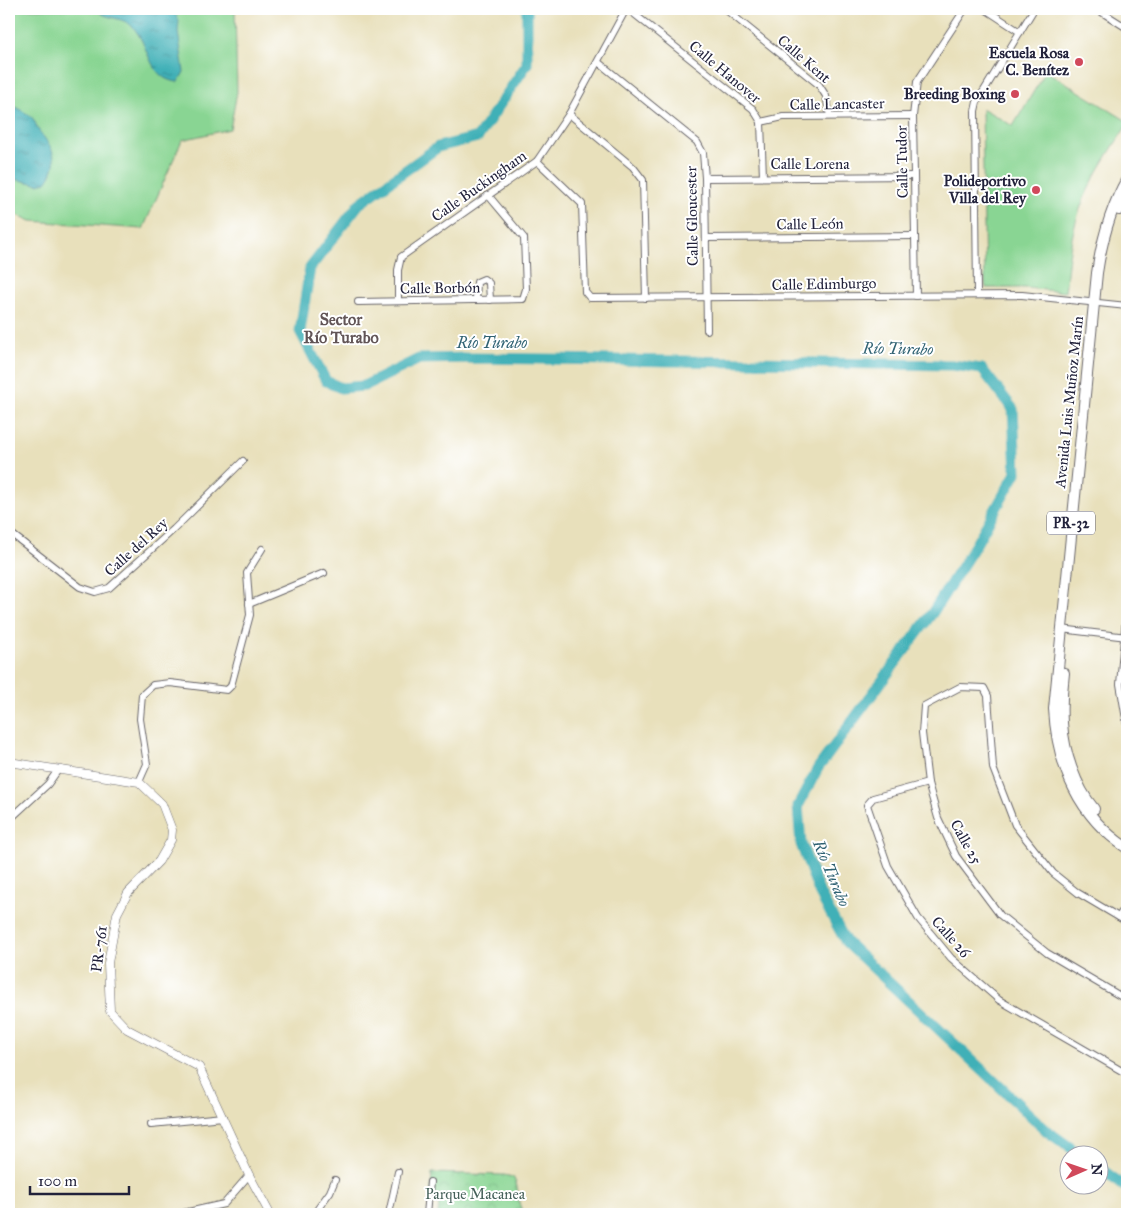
<svg xmlns="http://www.w3.org/2000/svg" width="1136" height="1223" viewBox="0 0 1136 1223" font-family="'IM FELL Great Primer',serif">
  <defs>
    <pattern id="park-crowns" width="20" height="18" patternUnits="userSpaceOnUse" patternTransform="scale(1.25)"><rect width="20" height="18" fill="#89d593"/><path d="M2 6a3 3 0 1 1 6 0M12 15a3 3 0 1 1 6 0" fill="none" stroke="#76b780"/></pattern>
    <pattern id="water-ripples" width="26" height="14" patternUnits="userSpaceOnUse" patternTransform="scale(1.25)"><rect width="26" height="14" fill="#40b0b7"/><path d="M2 4q2-2 4 0t4 0M15 11q2-2 4 0t4 0" fill="none" stroke="#358f96"/></pattern>
  </defs>
  <rect width="100%" height="100%" fill="#fff"/>
  <filter id="ink" filterUnits="userSpaceOnUse"><feTurbulence type="fractalNoise" baseFrequency=".02" numOctaves="2"/><feDisplacementMap in="SourceGraphic" scale="10" xChannelSelector="R" yChannelSelector="G"/><feConvolveMatrix kernelMatrix="1 2 1 2 8 2 1 2 1" color-interpolation-filters="sRGB"/></filter>
  <filter id="wash" filterUnits="userSpaceOnUse"><feTurbulence type="fractalNoise" baseFrequency=".0096" numOctaves="4" result="noise"/><feDisplacementMap in="SourceGraphic" scale="20" xChannelSelector="R" yChannelSelector="G"/><feGaussianBlur stdDeviation="1.12" result="paint"/><feColorMatrix in="noise" values="0 0 0 0 0 0 0 0 0 0 0 0 0 0 0 0 0 1.4 0 .05"/><feComposite in="paint" operator="in"/></filter>
  <g filter="url(#wash)">
    <rect width="100%" height="100%" fill="#e8e0bb"/>
    <!-- grass -->
    <g fill="#89d593" stroke="#567c67">
      <path d="M9,9H235L237,92L230,129L182,140L143,229L31,221L9,211Z"/>
      <path d="M1046,71L1127,121V125C1110,152 1088,183 1079,212C1070,238 1068,265 1065,292L1026,288H986L985,283L982,108L1013,126Z"/>
    </g>
    <!-- park -->
    <path fill="url(#park-crowns)" stroke="#567c67" d="M432,1173L504,1175L513,1177C521,1189 515,1201 524,1214H438L439,1204L430,1203Z"/>
    <!-- water -->
    <g fill="url(#water-ripples)" stroke="#316979">
      <path d="M96,9H172L179,20L178,32L184,72L178,82C150,80 150,50 136,31C126,15 106,21 96,9Z"/>
      <path d="M9,102C15,108 22,110 29,115C35,119 35,124 39,131C41,134 44,137 46,140C57,155 57,168 46,182L38,184L9,178Z"/>
    </g>
    <g fill="none" stroke-linecap="round" stroke-linejoin="round">
      <!-- river -->
      <g stroke="#40b0b7" stroke-width="11">
        <path d="M527,9V64L478,137L438,147L359,204L310,268L300,331L326,381L341,388L364,386L419,359L473,358L952,365L982,369L1013,409L1016,473L976,544L933,612L818,768L798,806L801,844L820,894L846,942L1047,1131L1082,1156"/>
        <path d="M1098,1167L1127,1188"/>
      </g>
    </g>
  </g>
  <g filter="url(#ink)">
    <g fill="none" stroke-linecap="round" stroke-linejoin="round">
      <defs>
        <g id="minor">
          <path d="M628,9L753,109L761,122L763,177"/>
          <path d="M725,9L819,85L826,96L830,116"/>
          <path d="M985,9L1020,32"/>
          <path d="M1097,9L1127,28"/>
          <path d="M598,62L697,142L703,153L705,178L707,330"/>
          <path d="M569,114L633,167L643,180L646,298"/>
          <path d="M761,122L783,117L913,116"/>
          <path d="M537,161L582,204L585,292L590,298L1022,295L1127,306"/>
          <path d="M705,178L914,176"/>
          <path d="M706,238L915,236"/>
          <path d="M977,294L975,111L977,102L1034,9"/>
          <path d="M916,296L913,116L917,82L965,9"/>
          <path d="M476,300L477,282L484,279L489,283L490,300"/>
          <path d="M398,301V270L401,257L537,161L569,114L626,9"/>
          <path d="M358,302L523,299L526,289L524,238L488,195"/>
          <path d="M9,532L80,587L95,592L109,588L174,529L243,461"/>
          <path d="M249,604L324,573"/>
          <path d="M1127,606L1120,684L1127,725"/>
          <path d="M1061,629L1127,637"/>
          <path d="M139,782L147,764L140,719L142,695L153,685L170,683L227,690L231,686L250,615L247,573L262,549"/>
          <path d="M928,783L873,798L867,805L888,866L918,918L951,958L999,1000L1127,1074"/>
          <path d="M9,820L48,784L58,770"/>
          <path d="M1119,917L1127,903"/>
          <path d="M1127,922L1078,893L1053,873L1015,825L993,768L988,696L984,688L960,687L924,706L922,733L928,783L938,818L956,856L1000,915L1047,953L1127,1000"/>
          <path d="M151,1124L223,1117"/>
          <path d="M179,1214L224,1204L249,1175"/>
          <path d="M314,1214L330,1192L335,1180"/>
          <path d="M389,1214L398,1172"/>
          <path d="M427,1214L430,1182"/>
        </g>
        <path id="tertiary" d="M9,762L139,782L162,804L172,830L171,840L159,861L128,893L117,914L108,963L110,1011L127,1029L199,1067L249,1175L270,1214"/>
        <g id="primary">
          <path d="M1127,179C1110,209 1102,239 1097,273L1054,709C1057,765 1079,817 1127,848"/>
          <path d="M1119,210L1127,194"/>
          <path d="M1064,673C1062,689 1061,706 1062,723C1064,752 1075,786 1094,809"/>
        </g>
      </defs>
      <!-- minor casing -->
      <use href="#minor" stroke="#676468" stroke-width="8"/>
      <!-- tertiary casing -->
      <use href="#tertiary" stroke="#676468" stroke-width="9"/>
      <!-- primary casing -->
      <use href="#primary" stroke="#676468" stroke-width="12"/>
      <!-- minor -->
      <use href="#minor" stroke="#fff" stroke-width="6"/>
      <!-- tertiary -->
      <use href="#tertiary" stroke="#fff" stroke-width="8"/>
      <!-- primary -->
      <use href="#primary" stroke="#fff" stroke-width="10"/>
    </g>
  </g>
  <!-- markers -->
  <g fill="#d1495b" stroke="#fff" stroke-width="2">
    <circle cx="1079" cy="62" r="5"/>
    <circle cx="1015" cy="94" r="5"/>
    <circle cx="1036" cy="190" r="5"/>
  </g>
  <g text-anchor="middle" stroke-width="4" stroke-linejoin="round" paint-order="stroke">
    <!-- shield labels -->
    <rect fill="#fff" stroke="#646476" stroke-width="1" x="1047" y="511.5" width="48" height="23" rx="4"/>
    <g font-size="14" font-weight="bold" fill="#22223b">
      <text x="1071" y="528">PR-32</text>
    </g>
    <!-- poi labels -->
    <g font-size="15" font-weight="bold" fill="#22223b" stroke="#fff" text-anchor="end">
      <text x="1069" y="58">Escuela Rosa<tspan x="1069" dy="17">C. Benítez</tspan></text>
      <text x="1005" y="99">Breeding Boxing</text>
      <text x="1026" y="186">Polideportivo<tspan x="1026" dy="17">Villa del Rey</tspan></text>
    </g>
    <!-- street labels -->
    <g font-size="15" fill="#22223b" stroke="#fff">
      <text transform="translate(804 59) rotate(41)" y="5">Calle Kent</text>
      <text transform="translate(725 72) rotate(40)" y="5">Calle Hanover</text>
      <text transform="translate(837 104) rotate(-1)" y="5">Calle Lancaster</text>
      <text transform="translate(902 162) rotate(-91)" y="5">Calle Tudor</text>
      <text x="810" y="169">Calle Lorena</text>
      <text transform="translate(479 186) rotate(-35)" y="5">Calle Buckingham</text>
      <text transform="translate(692 216) rotate(-91)" y="5">Calle Gloucester</text>
      <text transform="translate(810 224) rotate(-1)" y="5">Calle León</text>
      <text transform="translate(824 284) rotate(-1)" y="5">Calle Edimburgo</text>
      <text transform="translate(440 288) rotate(-1)" y="5">Calle Borbón</text>
      <text transform="translate(1069 402) rotate(-84)" y="5">Avenida Luis Muñoz Marín</text>
      <text transform="translate(136 547) rotate(-42)" y="5">Calle del Rey</text>
      <text transform="translate(966 842) rotate(61)" y="5">Calle 25</text>
      <text transform="translate(951 937) rotate(48)" y="5">Calle 26</text>
      <text transform="translate(99 949) rotate(-83)" y="5">PR-761</text>
    </g>
    <!-- park labels -->
    <g font-size="15" fill="#46615a" stroke="#fff">
      <text x="475" y="1199">Parque Macanea</text>
    </g>
    <!-- neighbourhood labels -->
    <g font-size="16" font-weight="bold" fill="#625557" stroke="#fff">
      <text x="341" y="325">Sector<tspan x="341" dy="18">Río Turabo</tspan></text>
    </g>
    <!-- water labels -->
    <g font-size="16" font-style="italic" fill="#306273" stroke="#fff">
      <text x="492" y="348">Río Turabo</text>
      <text transform="translate(898 348) rotate(1)" y="6">Río Turabo</text>
      <text transform="translate(832 873) rotate(67)" y="6">Río Turabo</text>
    </g>
  </g>
  <!-- margin -->
  <rect width="1136" height="1223" fill="none" stroke="#fff" stroke-width="30"/>
  <!-- north arrow -->
  <g transform="translate(1084 1170) rotate(88)"><circle r="24" fill="#ffffff" stroke="#a7a7b1"/>
  <path d="M0-4L9 19L0 12L-9 19Z" fill="#d1495b"/>
  <text y="-8" font-size="14" font-weight="bold" text-anchor="middle" fill="#22223b">N</text>
  </g>
  <!-- scale -->
  <path d="M30 1186v8h99v-8" fill="none" stroke="#22223b" stroke-width="2.5"/>
  <text x="38" y="1186" font-size="15" fill="#22223b" stroke="#ffffff" stroke-width="4" paint-order="stroke">100 m</text>
</svg>
